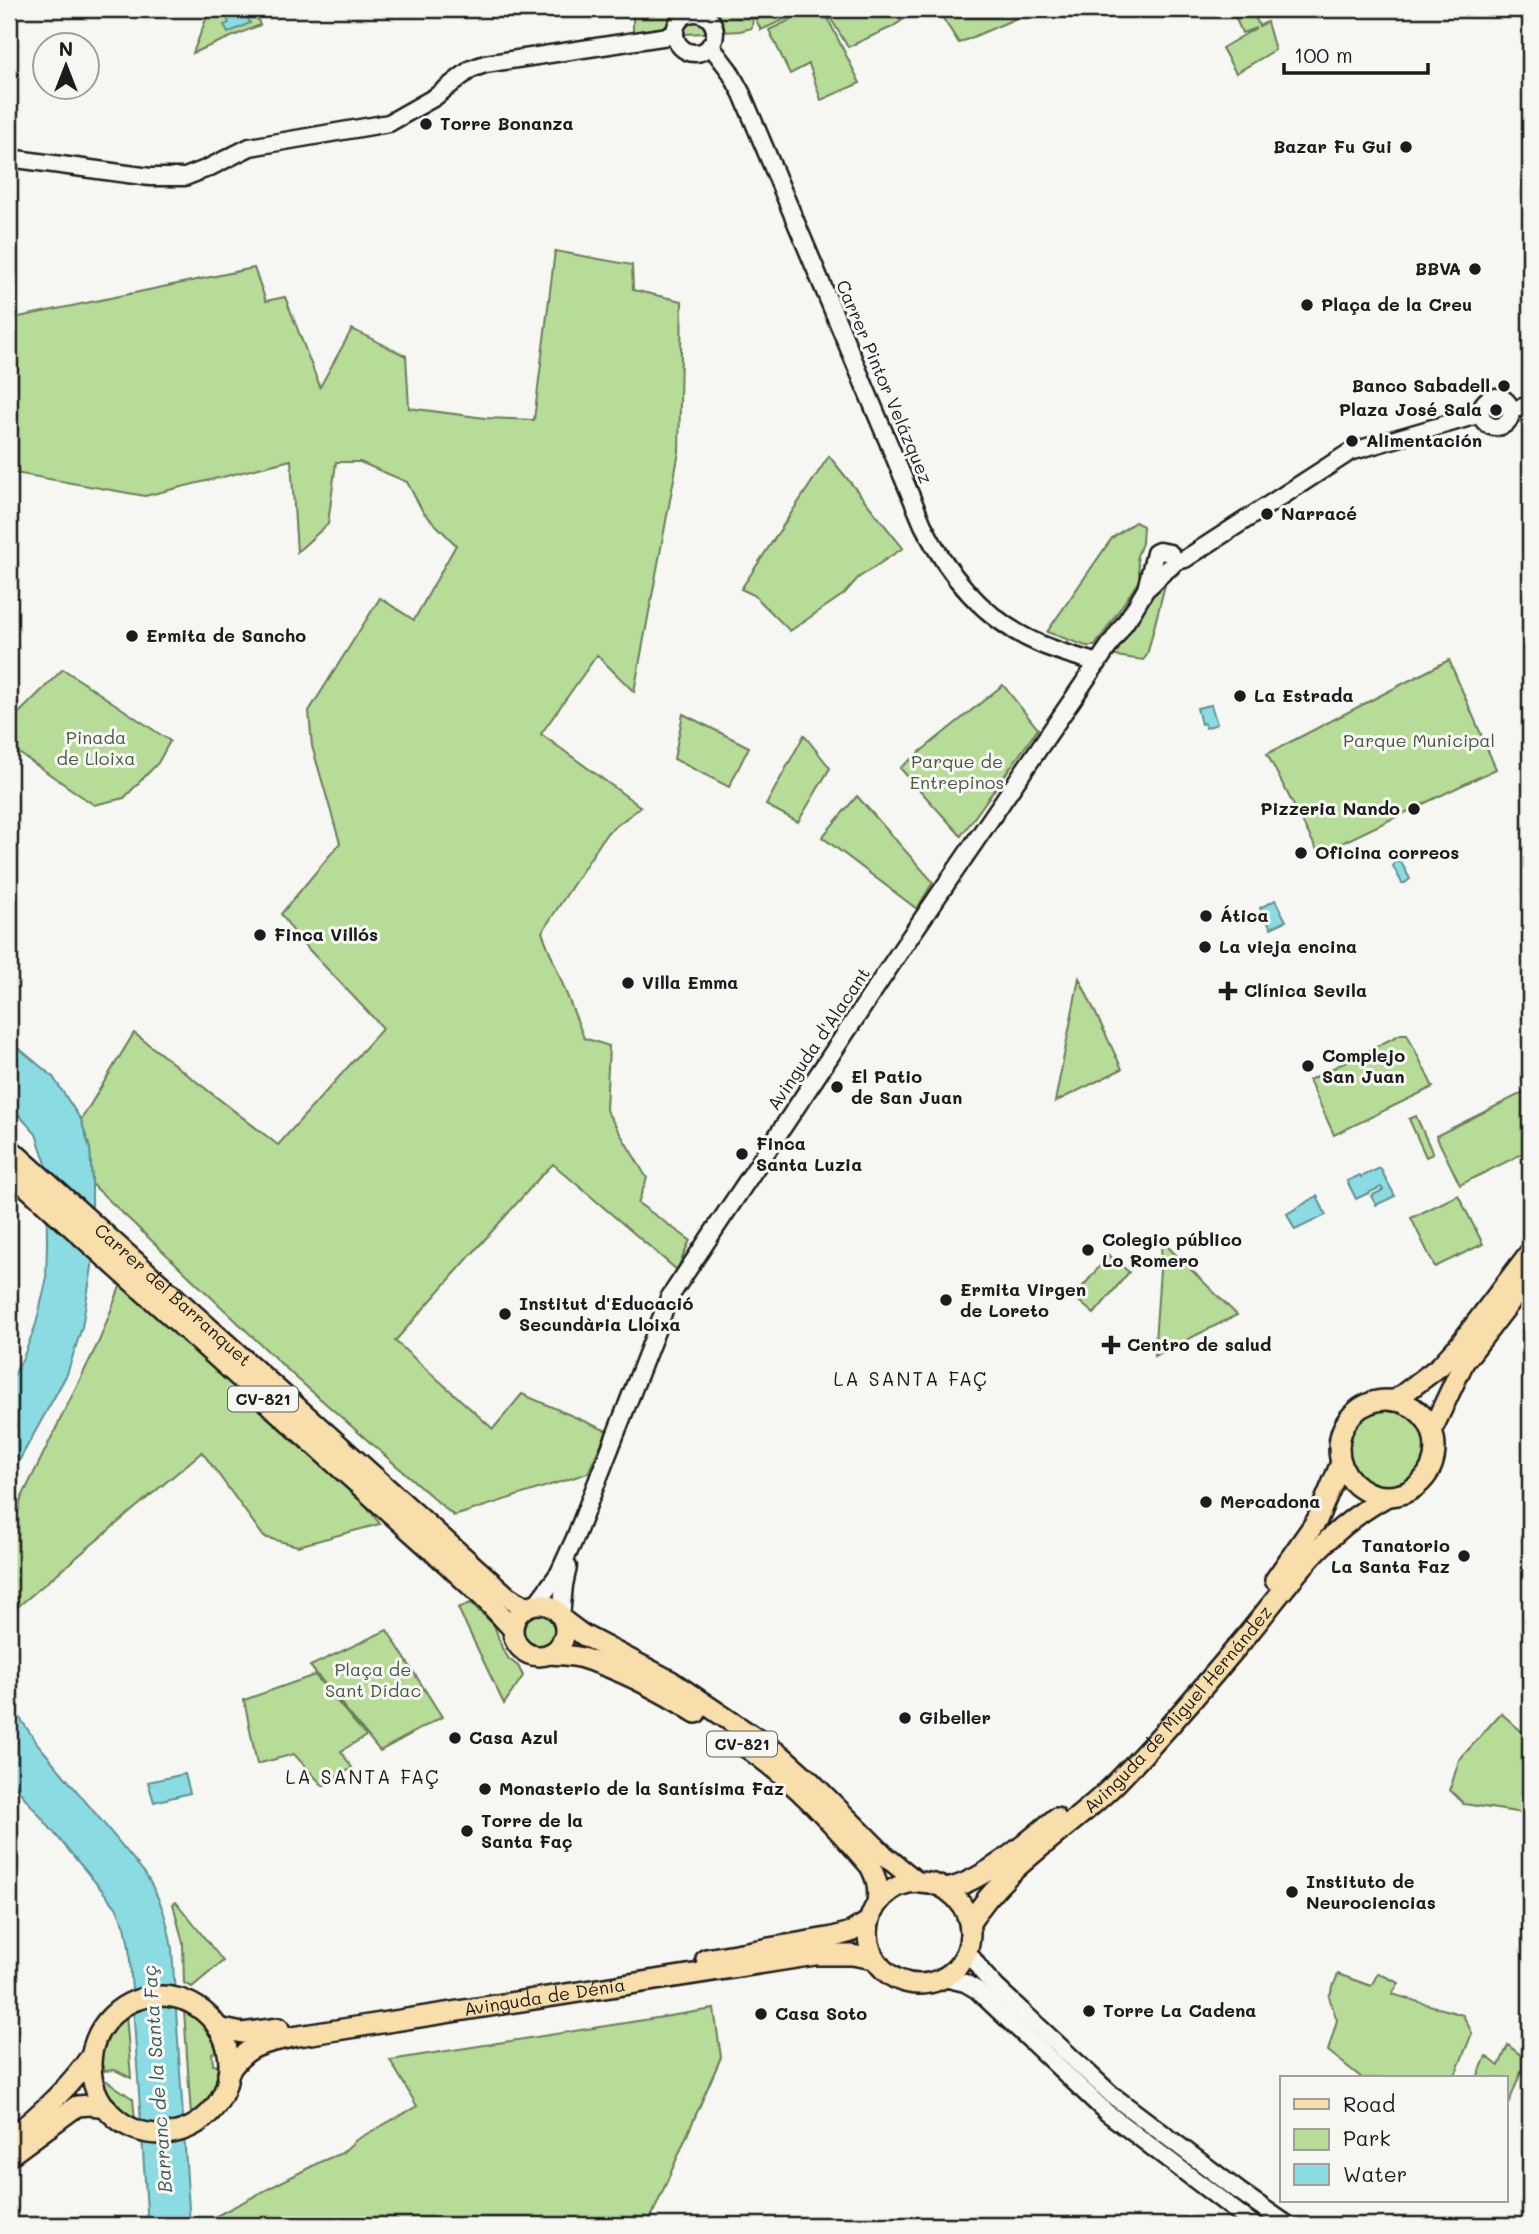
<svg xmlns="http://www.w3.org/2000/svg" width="1539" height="2234" viewBox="0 0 1539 2234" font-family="Mali,sans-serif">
  <rect width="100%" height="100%" fill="#f6f6f2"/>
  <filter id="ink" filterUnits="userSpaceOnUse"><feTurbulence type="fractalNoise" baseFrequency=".0143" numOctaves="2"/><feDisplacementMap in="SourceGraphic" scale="14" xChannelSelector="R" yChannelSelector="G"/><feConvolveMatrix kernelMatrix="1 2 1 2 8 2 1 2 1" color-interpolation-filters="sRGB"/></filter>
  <g filter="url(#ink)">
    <!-- green -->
    <g fill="#b6dc97" stroke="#697c5a" stroke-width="2">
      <path d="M210,9H254L260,25L193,53Z"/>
      <path d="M633,9H804L792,16L761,30L753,14L752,28L740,31L633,37Z"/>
      <path d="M807,9H823L860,83L821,100L809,64L790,74L769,30L786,22Z"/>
      <path d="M825,9H919L892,27L848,47Z"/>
      <path d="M947,9H1038L959,43L940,14Z"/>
      <path d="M1232,9H1252L1259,26L1267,22L1275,50L1236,73L1222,48L1256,28L1242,33Z"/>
      <path d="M555,251L632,265L633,290L682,301L679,452L634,692L597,655L541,734L641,807L607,833L542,932L584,1038L609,1046L606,1110L647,1178L638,1203L690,1240L677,1270L553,1164L540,1177L395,1341L493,1429L522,1394L607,1431L588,1473L454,1516L292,1374L92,1184L90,1149L81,1120L134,1033L278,1145L383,1028L299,939L281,914L340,843L312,746L309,711L380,598L414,620L456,545L423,512L407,482L360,462H336L328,524L297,552L291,460L145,496L9,472V319L254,268L266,301L285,297L320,387L352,329L406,356L409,408L485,418L534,420Z"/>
      <path d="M829,456L903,548L858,578L844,594L790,631L754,595L741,589Z"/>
      <path d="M1135,522L1143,526L1142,543L1137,556L1140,579L1095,646H1086L1047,632L1112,538Z"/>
      <path d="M1163,583L1165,585L1147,655L1143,660L1116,656L1113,651L1152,593Z"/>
      <path d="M1449,660L1496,769L1319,854L1267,754Z"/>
      <path d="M63,669L170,741L158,763L124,798L94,805L19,753L9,740V723Z"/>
      <path d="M1003,685L1038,729L961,836L900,768Z"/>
      <path d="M683,714L749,747L729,787L674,759Z"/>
      <path d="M804,735L830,768L798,822L766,805Z"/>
      <path d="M857,796L933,882L917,909L822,837Z"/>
      <path d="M1079,978L1122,1069L1055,1102Z"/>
      <path d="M1401,1034H1407L1433,1087L1334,1135L1309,1080Z"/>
      <path d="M1530,1089V1150L1460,1185L1436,1136Z"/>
      <path d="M1416,1116L1433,1154L1426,1157L1409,1119Z"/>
      <path d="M1458,1195L1483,1244L1435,1267L1411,1218Z"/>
      <path d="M1162,1241L1237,1315L1154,1356Z"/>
      <path d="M1109,1255L1129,1272L1094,1314L1074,1297Z"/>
      <path d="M121,1284L346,1480L380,1524L298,1546L264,1537L202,1452L9,1614V1541L22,1497L100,1339Z"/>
      <circle cx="1388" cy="1448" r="42"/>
      <path d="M471,1603L494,1625L502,1648L509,1659L518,1666L523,1676L504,1704L458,1608Z"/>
      <circle cx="540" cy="1630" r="16"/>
      <path d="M387,1630L442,1717L380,1751L310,1666Z"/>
      <path d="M315,1675L366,1736L341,1751L352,1768L323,1786L294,1754L257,1764L244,1700Z"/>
      <path d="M1501,1713L1530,1739V1814L1464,1804L1450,1790L1459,1760Z"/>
      <path d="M176,1902L223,1961L192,1987L184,1983L183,1943L173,1904Z"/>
      <path d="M1378,1973L1399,1983L1392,1994L1463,2015L1472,2033L1454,2078H1362L1328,2051L1337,2020L1329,1997L1338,1974L1371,1986Z"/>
      <path d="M714,2009L721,2057L648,2225H217L216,2216L322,2161L342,2153L356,2140L417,2106L390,2060Z"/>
      <path d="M184,2010C202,2019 212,2033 218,2052L212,2053L213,2065L219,2066C217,2087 210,2104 191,2116Z"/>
      <path d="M126,2014L131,2078L115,2070L104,2071V2066H99C100,2044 109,2028 126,2014Z"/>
      <path d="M1508,2045L1526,2059L1506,2110V2078H1477L1486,2056L1499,2066Z"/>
      <path d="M107,2081L133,2099L135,2121C117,2113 107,2100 101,2082Z"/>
    </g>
    <!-- water -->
    <g fill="#8bdce2" stroke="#5f8f93" stroke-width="2">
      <path d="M239,12L241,15L246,13L250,23L228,33L224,25L229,23L227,18Z"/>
      <path d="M1211,705L1217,724L1206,728L1204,723L1201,724L1197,708Z"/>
      <path d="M1399,861L1401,862L1410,879L1405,883H1402L1393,866L1394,863Z"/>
      <path d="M1275,900L1286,921L1271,928L1260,908Z"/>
      <path d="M9,1040L53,1077L81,1120L90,1149L92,1185V1267L82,1327L67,1374L9,1479V1384L23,1358L36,1324L46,1282L47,1242L46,1164L36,1134L9,1104Z"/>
      <path d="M1380,1168L1395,1196L1376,1205L1371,1196L1383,1190L1381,1187L1356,1199L1347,1181L1360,1175L1361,1177Z"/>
      <path d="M1317,1196L1326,1215L1295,1230L1287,1214Z"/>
      <path d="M9,1702L37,1743L144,1872C161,1899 167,1918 172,1949L190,2225H148L129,1947L125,1926L116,1907L9,1779Z"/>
      <path d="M185,1774L190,1793L154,1802L148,1782Z"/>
    </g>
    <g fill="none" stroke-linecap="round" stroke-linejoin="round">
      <defs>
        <g id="secondary">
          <circle cx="695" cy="33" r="20"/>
          <path d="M710,45L729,70L742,94L923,525C949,577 986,621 1040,644C1059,652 1078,657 1098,663"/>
          <path d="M9,158L150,177H185L208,168L250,147L389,123L435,97L471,69L485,64L675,35"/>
          <circle cx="1496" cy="412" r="15"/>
          <path d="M1512,410L1530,405"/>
          <path d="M1173,562L1185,559L1350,452L1481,414"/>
          <path d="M536,1604L559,1573L575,1538L669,1298L901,950L1133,611L1146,589L1155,553L1159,551L1170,553C1177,565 1173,565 1164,572C1158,577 1153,584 1146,589"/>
          <path d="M561,1617L564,1585L568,1567"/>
          <path d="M967,1951L983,1973L996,1987L1112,2095L1239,2191L1288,2225"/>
          <path d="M944,1978L965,1983L977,1990L1106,2112L1254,2225"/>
        </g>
        <g id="primary">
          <path id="s1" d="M9,1148L508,1597L527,1607"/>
          <path d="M9,1171L446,1563L487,1601L512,1628"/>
          <circle cx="1387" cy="1448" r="48"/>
          <path d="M1394,1401L1440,1366L1460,1344L1530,1252"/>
          <path d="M1432,1430L1464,1362L1530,1276"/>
          <path d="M1275,1580L1317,1520L1341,1463"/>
          <circle cx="539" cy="1630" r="26"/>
          <path d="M563,1620L583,1635L671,1681L782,1756L810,1781L884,1855L916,1881"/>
          <path d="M549,1654C560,1655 572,1655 582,1658C622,1670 661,1691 696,1713"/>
          <path d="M741,1744C791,1777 832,1822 870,1866C877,1879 879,1888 877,1902"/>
          <circle cx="919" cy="1933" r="51"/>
          <path d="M946,1889C983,1882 1027,1842 1056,1818"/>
          <path id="s2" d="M970,1923C1005,1864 1070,1830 1118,1781C1164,1734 1206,1684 1248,1634C1291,1581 1324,1531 1386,1497"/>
          <path d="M706,1959L833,1937L851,1932L869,1921"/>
          <circle cx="160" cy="2065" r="69"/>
          <path d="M218,2028L242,2033L279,2028"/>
          <path id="s3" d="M228,2073C247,2044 262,2044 292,2037L815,1955H852L874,1959"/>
          <path d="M9,2139C41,2114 68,2089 91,2056"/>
          <path d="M9,2156L77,2106L91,2105L106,2107"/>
        </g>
      </defs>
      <!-- secondary casing -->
      <use href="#secondary" stroke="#1c1c1c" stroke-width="21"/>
      <!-- primary casing -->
      <use href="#primary" stroke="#1c1c1c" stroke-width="24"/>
      <!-- secondary -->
      <use href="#secondary" stroke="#f6f6f2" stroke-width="16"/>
      <!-- primary -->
      <use href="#primary" stroke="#f8deab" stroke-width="19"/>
    </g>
  </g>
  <!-- markers -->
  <g fill="#1c1c1c" stroke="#f6f6f2" stroke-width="2.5">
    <circle cx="426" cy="124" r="7"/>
    <circle cx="1406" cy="147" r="7"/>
    <circle cx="1475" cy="269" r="7"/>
    <circle cx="1307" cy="305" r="7"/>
    <circle cx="1504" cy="386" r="7"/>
    <circle cx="1496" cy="410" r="7"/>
    <circle cx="1352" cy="441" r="7"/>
    <circle cx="1267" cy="514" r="7"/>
    <circle cx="132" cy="636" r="7"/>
    <circle cx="1240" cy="696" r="7"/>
    <circle cx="1414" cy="809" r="7"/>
    <circle cx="1301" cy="853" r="7"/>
    <circle cx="1206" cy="916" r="7"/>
    <circle cx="260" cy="935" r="7"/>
    <circle cx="1205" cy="947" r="7"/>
    <circle cx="628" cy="983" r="7"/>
    <path d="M1224.5 980.5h7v7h7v7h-7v7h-7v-7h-7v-7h7z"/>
    <circle cx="1308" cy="1066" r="7"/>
    <circle cx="837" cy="1087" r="7"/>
    <circle cx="742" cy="1154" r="7"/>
    <circle cx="1088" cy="1250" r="7"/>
    <circle cx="946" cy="1300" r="7"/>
    <circle cx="505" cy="1314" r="7"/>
    <path d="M1107.5 1334.5h7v7h7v7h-7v7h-7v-7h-7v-7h7z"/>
    <circle cx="1206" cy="1502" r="7"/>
    <circle cx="1464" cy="1556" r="7"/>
    <circle cx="905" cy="1718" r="7"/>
    <circle cx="455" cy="1738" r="7"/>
    <circle cx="485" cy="1789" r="7"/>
    <circle cx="467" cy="1831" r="7"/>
    <circle cx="1292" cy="1892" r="7"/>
    <circle cx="1089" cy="2011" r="7"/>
    <circle cx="761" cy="2014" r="7"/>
  </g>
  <g text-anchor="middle" stroke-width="6" stroke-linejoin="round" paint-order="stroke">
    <!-- shield labels -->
    <g fill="#f6f6f2" stroke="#5d5d5c" stroke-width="2">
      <rect x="228" y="1386.5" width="70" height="25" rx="5"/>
      <rect x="707" y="1731.5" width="70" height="25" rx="5"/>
    </g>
    <g font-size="16" font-weight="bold" fill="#1c1c1c">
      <text x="263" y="1405">CV-821</text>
      <text x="742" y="1750">CV-821</text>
    </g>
    <!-- poi labels -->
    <g font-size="18" font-weight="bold" fill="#1c1c1c" stroke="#f6f6f2" text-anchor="start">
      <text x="440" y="130">Torre Bonanza</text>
      <text x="1392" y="153" text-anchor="end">Bazar Fu Gui</text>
      <text x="1461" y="275" text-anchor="end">BBVA</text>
      <text x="1321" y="311">Plaça de la Creu</text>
      <text x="1490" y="392" text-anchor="end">Banco Sabadell</text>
      <text x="1482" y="416" text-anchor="end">Plaza José Sala</text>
      <text x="1366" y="447">Alimentación</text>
      <text x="1281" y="520">Narracé</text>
      <text x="146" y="642">Ermita de Sancho</text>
      <text x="1254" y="702">La Estrada</text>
      <text x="1400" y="815" text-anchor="end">Pizzeria Nando</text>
      <text x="1315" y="859">Oficina correos</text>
      <text x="1220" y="922">Ática</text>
      <text x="274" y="941">Finca Villós</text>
      <text x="1219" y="953">La vieja encina</text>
      <text x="642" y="989">Villa Emma</text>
      <text x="1244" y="997">Clínica Sevila</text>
      <text x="1322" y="1062">Complejo<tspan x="1322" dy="21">San Juan</tspan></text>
      <text x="851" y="1083">El Patio<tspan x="851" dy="21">de San Juan</tspan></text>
      <text x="756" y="1150">Finca<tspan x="756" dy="21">Santa Luzia</tspan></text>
      <text x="1102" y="1246">Colegio público<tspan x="1102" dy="21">Lo Romero</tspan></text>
      <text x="960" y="1296">Ermita Virgen<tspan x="960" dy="21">de Loreto</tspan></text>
      <text x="519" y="1310">Institut d'Educació<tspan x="519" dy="21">Secundària Lloixa</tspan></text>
      <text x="1127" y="1351">Centro de salud</text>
      <text x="1220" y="1508">Mercadona</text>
      <text x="1450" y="1552" text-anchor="end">Tanatorio<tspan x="1450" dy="21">La Santa Faz</tspan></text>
      <text x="919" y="1724">Gibeller</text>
      <text x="469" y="1744">Casa Azul</text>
      <text x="499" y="1795">Monasterio de la Santísima Faz</text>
      <text x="481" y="1827">Torre de la<tspan x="481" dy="21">Santa Faç</tspan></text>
      <text x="1306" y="1888">Instituto de<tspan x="1306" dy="21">Neurociencias</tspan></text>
      <text x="1103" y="2017">Torre La Cadena</text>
      <text x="775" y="2020">Casa Soto</text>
    </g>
    <!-- street labels -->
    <g font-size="18" fill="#1c1c1c" stroke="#f6f6f2">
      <text transform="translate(884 382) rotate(67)" y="6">Carrer Pintor Velázquez</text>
      <text transform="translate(819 1039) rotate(-56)" y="6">Avinguda d'Alacant</text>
      <text dy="6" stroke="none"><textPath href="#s1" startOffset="220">Carrer del Barranquet</textPath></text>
      <text dy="6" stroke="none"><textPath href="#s2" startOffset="299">Avinguda de Miguel Hernández</textPath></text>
      <text dy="6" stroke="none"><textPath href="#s3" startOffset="332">Avinguda de Dénia</textPath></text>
    </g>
    <!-- park labels -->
    <g font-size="18" fill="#4a5641" stroke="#f6f6f2">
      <text x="96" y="744">Pinada<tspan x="96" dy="21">de Lloixa</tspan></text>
      <text x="1419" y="747">Parque Municipal</text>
      <text x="957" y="768">Parque de<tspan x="957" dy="21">Entrepinos</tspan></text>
      <text x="373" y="1676">Plaça de<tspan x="373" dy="21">Sant Dídac</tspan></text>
    </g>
    <!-- neighbourhood labels -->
    <g font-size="19" letter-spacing="2" fill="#1c1c1c" stroke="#f6f6f2">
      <text x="911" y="1386">LA SANTA FAÇ</text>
      <text x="363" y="1784">LA SANTA FAÇ</text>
    </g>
    <!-- water labels -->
    <g font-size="19" font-style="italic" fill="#3d5657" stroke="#f6f6f2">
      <text transform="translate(157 2079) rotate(-94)" y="7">Barranc de la Santa Faç</text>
    </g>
  </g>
  <!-- margin -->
  <rect width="1539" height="2234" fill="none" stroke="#f6f6f2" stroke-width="35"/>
  <rect x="18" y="18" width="1504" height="2199" fill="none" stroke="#1c1c1c" stroke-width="2.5" filter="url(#ink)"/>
  <!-- legend -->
  <rect x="1280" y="2076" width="228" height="126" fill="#f6f6f2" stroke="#9f9f9c" stroke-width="2"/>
  <rect x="1294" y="2099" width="35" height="10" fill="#f8deab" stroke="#9f9f9c" stroke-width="2"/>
  <text x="1343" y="2112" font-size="21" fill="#1c1c1c">Road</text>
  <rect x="1294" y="2129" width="35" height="21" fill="#b6dc97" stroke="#9f9f9c" stroke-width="2"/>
  <text x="1343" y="2146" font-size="21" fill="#1c1c1c">Park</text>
  <rect x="1294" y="2164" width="35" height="21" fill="#8bdce2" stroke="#9f9f9c" stroke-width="2"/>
  <text x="1343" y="2182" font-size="21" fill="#1c1c1c">Water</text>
  <!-- north arrow -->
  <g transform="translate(66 66)"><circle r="33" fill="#f6f6f2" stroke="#9f9f9c" stroke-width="2"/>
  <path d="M0-5L12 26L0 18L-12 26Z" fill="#1c1c1c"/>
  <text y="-10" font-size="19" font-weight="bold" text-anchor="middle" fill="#1c1c1c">N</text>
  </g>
  <!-- scale -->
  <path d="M1284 63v10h144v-10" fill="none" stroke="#1c1c1c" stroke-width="3.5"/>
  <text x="1294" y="63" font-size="21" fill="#1c1c1c" stroke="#f6f6f2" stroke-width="5" paint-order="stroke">100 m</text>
</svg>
